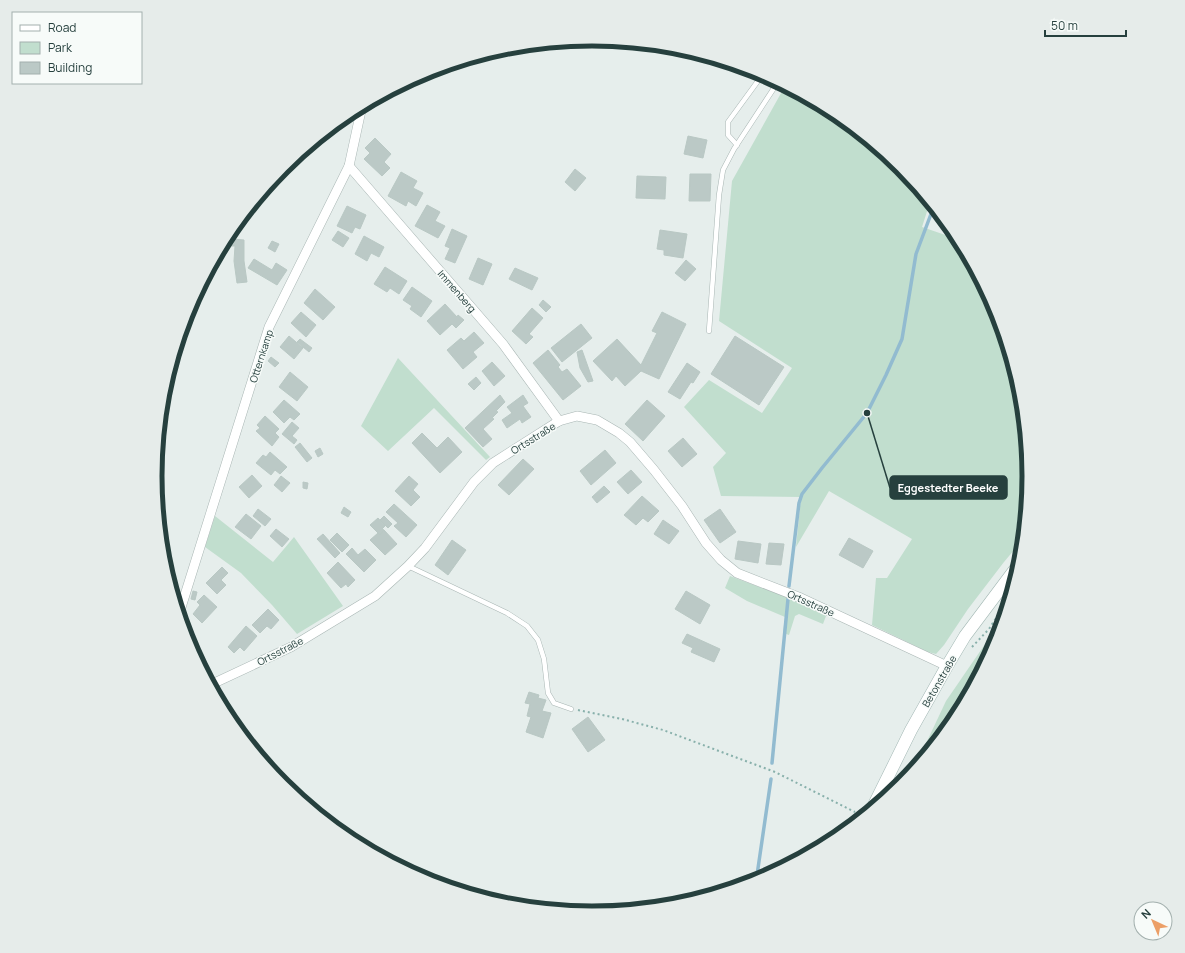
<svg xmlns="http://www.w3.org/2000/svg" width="1185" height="953" viewBox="0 0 1185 953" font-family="Manrope,sans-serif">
  <rect width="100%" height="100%" fill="#e6eeec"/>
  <!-- green -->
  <g fill="#c1dece">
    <path d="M785,86L836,113L902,167L930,202L922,227L960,240L997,309L1022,391L1030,477L1024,538L1004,562L968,609L944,645L936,654L928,652L872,625L876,578H887L912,539L829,491L796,547L801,497L721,496L713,467L726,453L684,407L709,380L762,413L792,368L719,321L732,181Z"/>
    <path d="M398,358L490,457L486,460L434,408L388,451L361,426Z"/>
    <path d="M215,516L273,562L294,537L343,606L297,634L272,605L241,573L205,547Z"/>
    <path d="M730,576L794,600L826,616L823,624L799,614L795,616L789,635L783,633L785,617L747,601L725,588Z"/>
    <path d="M1005,615L997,644L956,720L912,773L946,701Z"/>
  </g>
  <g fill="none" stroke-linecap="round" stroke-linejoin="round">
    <!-- stream -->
    <g stroke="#92bbd0" stroke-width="3.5">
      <path d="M789,586L799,503L802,494L822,468L867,413L886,375L902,339L916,254L934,206"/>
      <path d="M772,763L788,599"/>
      <path d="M756,882L771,779"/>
    </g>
  </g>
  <!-- building -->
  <g fill="#bbc9c6" stroke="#b9c8c4">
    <path d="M688,136L707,140L703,158L684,154Z"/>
    <path d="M375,138L391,154L384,162L390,168L382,176L364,159L370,153L365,148Z"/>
    <path d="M575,169L586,178L575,191L565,182Z"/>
    <path d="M401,172L417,181L413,188L423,193L416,206L408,201L406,206L388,196Z"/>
    <path d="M690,174H711L710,201H689Z"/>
    <path d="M637,176L666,177L665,199L636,198Z"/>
    <path d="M427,205L440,212L435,221L445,226L438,238L415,226Z"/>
    <path d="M347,206L366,215L360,229L355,227L352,233L337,226Z"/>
    <path d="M452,229L467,236L455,263L445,259L450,248L445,246Z"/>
    <path d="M660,230L687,234L683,258L664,255V250L657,249Z"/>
    <path d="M338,231L349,238L343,247L332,240Z"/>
    <path d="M364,236L384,247L379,257L371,253L367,261L355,254Z"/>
    <path d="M232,239L244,240V261L247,282L237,283L234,261L235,246H231Z"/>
    <path d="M272,241L279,244L275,252L268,248Z"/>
    <path d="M478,258L492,264L483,285L469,279Z"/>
    <path d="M254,259L272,270L276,263L287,270L277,285L248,268Z"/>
    <path d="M686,260L696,269L685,281L675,273Z"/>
    <path d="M385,267L407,281L399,294L390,288L387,292L374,284Z"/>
    <path d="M515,268L538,278L532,290L509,279Z"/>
    <path d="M412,287L432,301L421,317L410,309L412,306L403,300Z"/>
    <path d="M315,289L335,307L323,320L304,303Z"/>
    <path d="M543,300L551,307L546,312L539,305Z"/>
    <path d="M445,304L457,317L458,315L464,320L456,328L452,324L440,335L427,321Z"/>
    <path d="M532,308L543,318L529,334L533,337L526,344L512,331Z"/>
    <path d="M301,312L316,325L306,337L291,323Z"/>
    <path d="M662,312L686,324L659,379L641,371L625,386L616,376L612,381L593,361L617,339L641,365L657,333L652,331Z"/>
    <path d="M581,324L592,338L562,362L551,348Z"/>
    <path d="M474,332L484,343L473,352L477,357L463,369L447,350L461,338L464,341Z"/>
    <path d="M289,336L303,348L294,359L280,347Z"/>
    <path d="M735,336L784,367L759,405L711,374Z"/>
    <path d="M300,339L312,348L309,352L297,342Z"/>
    <path d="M548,350L560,365L558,367L562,372L567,369L581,386L563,400L533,363Z"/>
    <path d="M582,350L593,381L588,382L580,368L577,352Z"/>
    <path d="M271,357L279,363L275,367L268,361Z"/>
    <path d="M492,362L505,376L494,386L482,371Z"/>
    <path d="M687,363L700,372L693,383L691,382L680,399L668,392Z"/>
    <path d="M290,372L308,387L297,401L279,387Z"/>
    <path d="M476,377L481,383L474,390L468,384Z"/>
    <path d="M500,395L505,402L496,411L498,412L492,418L494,419L483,429L492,439L483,447L465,428Z"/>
    <path d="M523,395L528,403L523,406L531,417L522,423L520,419L507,428L502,420L512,413L507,407Z"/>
    <path d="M284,400L300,414L294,420L290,417L284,423L273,412Z"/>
    <path d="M647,400L665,416L643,441L625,424Z"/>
    <path d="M265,416L279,429L275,433L279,437L272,446L256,431L260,428L257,425Z"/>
    <path d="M292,422L299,428L292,436L297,440L294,444L282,434Z"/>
    <path d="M422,433L437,448L448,437L462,452L440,473L412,443Z"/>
    <path d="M683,438L697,454L682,467L668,451Z"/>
    <path d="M300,443L312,458L307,462L295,447Z"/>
    <path d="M320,448L323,454L318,457L315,451Z"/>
    <path d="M605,450L616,463L591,485L580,471Z"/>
    <path d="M270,452L287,467L280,474L275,470L271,475L256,463L263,455L266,457Z"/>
    <path d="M523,459L534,469L509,495L498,485Z"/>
    <path d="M631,470L642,482L628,494L617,482Z"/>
    <path d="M252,475L262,486L249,498L239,487Z"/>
    <path d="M281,476L290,483L282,492L274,485Z"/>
    <path d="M409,476L418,484L413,490L420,497L411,506L395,491Z"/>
    <path d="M303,482L308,483L307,489L303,488Z"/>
    <path d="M604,486L610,492L597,503L592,497Z"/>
    <path d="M642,496L659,511L648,522L643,518L636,525L624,515Z"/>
    <path d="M394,504L417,525L406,537L394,526L398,523L386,512Z"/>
    <path d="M344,507L351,512L348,517L341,513Z"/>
    <path d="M258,509L271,519L265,526L253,516Z"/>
    <path d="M720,509L736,532L720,543L704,520Z"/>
    <path d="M246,514L261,526L251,539L235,527Z"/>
    <path d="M384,516L392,524L388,528L380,520Z"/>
    <path d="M378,518L385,526L382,529L384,530L380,535L370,525Z"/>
    <path d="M663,520L679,531L669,544L654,534Z"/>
    <path d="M276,529L289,539L282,547L270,536Z"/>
    <path d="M384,530L397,544L385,555L370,540L378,533L380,535Z"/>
    <path d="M337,533L349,545L342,552L330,540Z"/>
    <path d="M323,534L340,553L335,558L317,539Z"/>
    <path d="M849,538L873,551L863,568L839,555Z"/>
    <path d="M452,540L466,550L448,575L435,565Z"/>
    <path d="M738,541L761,544L758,563L735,559Z"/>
    <path d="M769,543L784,544L781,565L766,564Z"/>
    <path d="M352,548L358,555L365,549L376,560L364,572L346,554Z"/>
    <path d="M338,562L355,580L348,587L346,584L341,588L327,573Z"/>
    <path d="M222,567L228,573L221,580L226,585L217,594L206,583Z"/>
    <path d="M193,591L197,592L195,600L191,599Z"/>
    <path d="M686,591L710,605L700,624L675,609Z"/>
    <path d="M204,595L217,607L202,623L193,614L200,605L197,602Z"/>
    <path d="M268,609L279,620L271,629L267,626L260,633L252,625Z"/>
    <path d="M246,626L257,636L244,651L240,647L234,653L228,647Z"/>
    <path d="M687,634L720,649L714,662L691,652L693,648L682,643Z"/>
    <path d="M193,640L199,645L196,648L191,643Z"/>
    <path d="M529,692L539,695L538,698L546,700L542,711L551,713L543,738L526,732L531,717L527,716L530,704L525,703Z"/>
    <path d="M588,717L605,740L588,752L572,729Z"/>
  </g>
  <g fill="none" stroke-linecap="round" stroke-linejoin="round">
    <defs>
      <g id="service">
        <path d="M737,145L728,135V122L763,74"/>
        <path d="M709,331L719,195L723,170L734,149L778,82"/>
        <path d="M408,566L507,613L527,626L538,640L544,659L548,693L554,703L571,709"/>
      </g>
      <g id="minor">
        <path d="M349,166L503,344L559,421"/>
        <path d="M179,614L269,327L349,166L362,106"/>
        <path d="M210,685L291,647L375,596L408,566L425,548L474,482L493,463L559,421L577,416L597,420L619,433L630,442L654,470L682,506L706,543L721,560L737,573L801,598L947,666"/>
      </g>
      <path id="secondary" d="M871,811L911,730L947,666L965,636L1022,560"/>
    </defs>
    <!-- service casing -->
    <use href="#service" stroke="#a9b6b4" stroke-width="5.5"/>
    <!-- minor casing -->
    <use href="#minor" stroke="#a9b6b4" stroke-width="10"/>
    <!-- secondary casing -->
    <use href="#secondary" stroke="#a2b7b4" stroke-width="13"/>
    <!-- path -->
    <g stroke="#88b0ab" stroke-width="2" stroke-dasharray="2 3" stroke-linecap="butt">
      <path d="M972,647L989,629L1007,601"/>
      <path d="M578,710L622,719L663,730L775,772L855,812"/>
    </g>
    <!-- service -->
    <use href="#service" stroke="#fff" stroke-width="4.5"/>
    <!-- minor -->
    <use href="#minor" stroke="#fff" stroke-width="9"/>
    <!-- secondary -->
    <use href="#secondary" stroke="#fff" stroke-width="12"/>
  </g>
  <g text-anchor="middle" stroke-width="3" stroke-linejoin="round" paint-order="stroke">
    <!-- street labels -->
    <g font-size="10" fill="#26403e" stroke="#f7fbf9">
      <text transform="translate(457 291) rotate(49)" y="4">Immenberg</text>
      <text transform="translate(261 356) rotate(-72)" y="4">Otternkamp</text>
      <text transform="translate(533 438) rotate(-32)" y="4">Ortsstraße</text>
      <text transform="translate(811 603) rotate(24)" y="4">Ortsstraße</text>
      <text transform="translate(280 651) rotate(-27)" y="4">Ortsstraße</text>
      <text transform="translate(939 681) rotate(-60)" y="4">Betonstraße</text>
    </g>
  </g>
  <!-- crop -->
  <path d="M0 0H1185V953H0ZM162 476a430 430 0 1 1 860 0a430 430 0 1 1-860 0Z" fill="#e6ecea" fill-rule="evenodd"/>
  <path fill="none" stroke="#26403e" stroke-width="5" d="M162 476a430 430 0 1 1 860 0a430 430 0 1 1-860 0Z"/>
  <!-- callouts -->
  <path fill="none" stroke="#26403e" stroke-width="1.5" d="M867 413L890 488"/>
  <circle fill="#26403e" stroke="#f7fbf9" stroke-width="1.5" cx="867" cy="413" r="4"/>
  <rect fill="#26403e" stroke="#26403e" stroke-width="1.5" x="890" y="476" width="117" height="23" rx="4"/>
  <g font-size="11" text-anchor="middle" font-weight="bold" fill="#fff">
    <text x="948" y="492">Eggestedter Beeke</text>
  </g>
  <!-- legend -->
  <rect x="12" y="12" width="130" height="72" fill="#f7fbf9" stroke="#a3b0ae"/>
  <rect x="20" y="25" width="20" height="6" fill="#ffffff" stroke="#a3b0ae"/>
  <text x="48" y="32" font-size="12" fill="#26403e">Road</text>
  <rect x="20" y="42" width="20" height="12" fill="#c1dece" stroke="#a3b0ae"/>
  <text x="48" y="52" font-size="12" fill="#26403e">Park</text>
  <rect x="20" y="62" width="20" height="12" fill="#bbc9c6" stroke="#a3b0ae"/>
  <text x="48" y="72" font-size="12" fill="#26403e">Building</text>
  <!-- north arrow -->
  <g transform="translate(1153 921) rotate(316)"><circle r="19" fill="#f7fbf9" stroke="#a3b0ae"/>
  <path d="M0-3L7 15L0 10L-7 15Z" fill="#ec9f67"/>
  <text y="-6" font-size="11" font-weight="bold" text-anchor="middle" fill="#26403e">N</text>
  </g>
  <!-- scale -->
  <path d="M1045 30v6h81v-6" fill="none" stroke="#26403e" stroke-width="2"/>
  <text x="1051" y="30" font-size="12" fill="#26403e" stroke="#f7fbf9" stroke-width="3" paint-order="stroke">50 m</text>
</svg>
